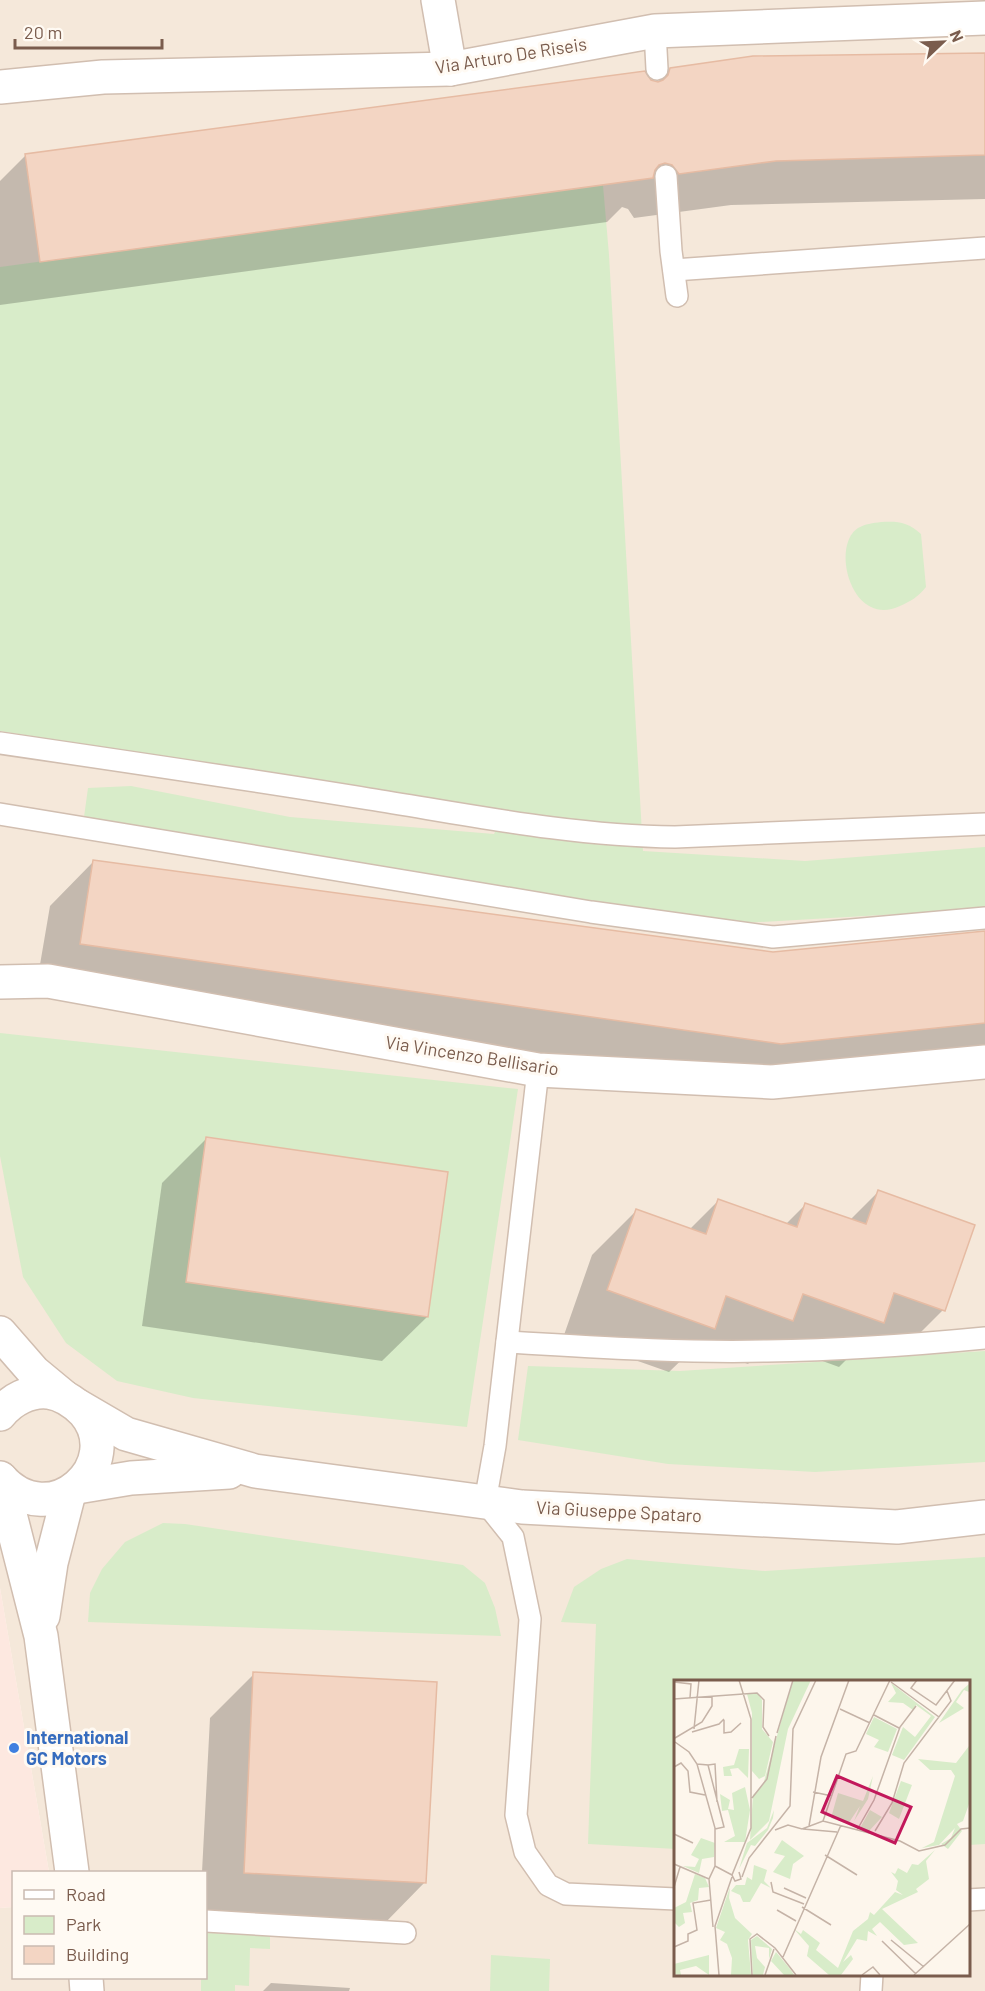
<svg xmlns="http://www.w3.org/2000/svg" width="985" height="1991" viewBox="0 0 985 1991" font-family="Barlow,sans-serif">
  <rect width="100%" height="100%" fill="#fdf6ec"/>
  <!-- residential -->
  <path fill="#f5e8da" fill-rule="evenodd" d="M0,0H985V1991H0V1908L13,1907L14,1978H206V1872H49L0,1588ZM676,1682H968V1974H676Z"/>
  <!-- commercial -->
  <path fill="#fde8e0" d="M0,1588L49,1872H14L13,1907L0,1908Z"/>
  <!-- green -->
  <g fill="#d8ecc9">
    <path d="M603,185L609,255L643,851L805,861L985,847V909L744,923L255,858L84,817L88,788L131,786L290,817L494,834L505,811L0,731V267Z"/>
    <path d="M881,522C898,521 908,522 921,534L926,587C918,597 911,601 900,606C852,629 830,546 858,528C865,524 873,523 881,522Z"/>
    <path d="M0,1033L518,1089L467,1427L193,1398L117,1381L66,1343L23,1277L0,1156Z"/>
    <path d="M985,1351V1462L815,1472L668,1464L518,1440L528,1366L680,1371Z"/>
    <path d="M163,1523L185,1524L463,1565L485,1583L495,1608L501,1636L88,1622L90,1593L102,1569L125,1542Z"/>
    <path d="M985,1557V1844L969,1845L968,1682H676V1849L588,1844L596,1624L561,1622L574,1587L601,1569L627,1559L765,1571Z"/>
    <path d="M206,1933L270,1935V1949L250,1948L249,1986L235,1985V1991H201V1978H206Z"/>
    <path d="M491,1955L550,1959L549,1991H490Z"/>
  </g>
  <!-- shadow -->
  <g fill="#0003">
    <path d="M985,54V199L731,205L634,218L628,209L622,207L607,222L0,305V181L26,155L650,81L657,83L670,69Z"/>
    <path d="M94,861L773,953L985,934V1062L736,1087L36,988L50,906Z"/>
    <path d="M206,1139L427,1317L382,1361L142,1326L162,1183Z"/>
    <path d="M879,1191L943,1310L899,1354L864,1342L839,1367L770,1342L748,1364L696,1346L669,1372L564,1335L592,1255L636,1211L689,1230L719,1200L786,1224L806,1204L850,1220Z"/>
    <path d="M254,1674L425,1882L381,1927L206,1917V1872H202L210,1718Z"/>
    <path d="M271,1983L350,1988L349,1991H263Z"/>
  </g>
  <!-- building -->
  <g fill="#f3d5c3" stroke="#e6bba3" stroke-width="1.5">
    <path d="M985,53V155L776,161L679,174L672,165L665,163L659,165L655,170L653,178L40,262L25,154L645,71L651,80L658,82L663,80L668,75L670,68L753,56Z"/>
    <path d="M93,860L773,952L985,931V1023L781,1044L80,944Z"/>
    <path d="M206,1137L448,1172L428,1317L186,1282Z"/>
    <path d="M878,1190L975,1225L945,1311L894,1293L884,1323L803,1294L793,1321L726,1296L715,1329L607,1290L636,1209L706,1234L718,1199L797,1227L805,1203L866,1224Z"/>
    <path d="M253,1672L437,1682L426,1883L244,1873Z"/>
  </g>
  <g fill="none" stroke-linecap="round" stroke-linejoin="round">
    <defs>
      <g id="lane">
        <path d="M655,31L657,69"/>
        <path d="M666,176L671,251L677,296"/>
        <path d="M674,270L985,248"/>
        <path d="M0,743C123,761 246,779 369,799C470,815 572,836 675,837L985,824"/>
        <path d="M0,814L591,912L773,937L985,918"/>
        <path d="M538,1070L495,1446L485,1502L513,1537L530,1619L516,1815L525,1852L548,1885L566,1894L676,1899"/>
        <path d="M507,1342C594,1347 680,1353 767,1351C840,1350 913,1345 985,1338"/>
        <path d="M968,1900L985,1899"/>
        <path d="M206,1921L405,1933"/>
        <path d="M871,1991L872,1974"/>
      </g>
      <g id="street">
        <path d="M438,0L450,69"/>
        <path d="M0,87L103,77L450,69L655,31L985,18"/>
        <path d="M0,982L48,981L538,1070L772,1082L985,1062"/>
        <path d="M0,1333L34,1372L63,1396"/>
        <path d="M78,1406L126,1434L255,1471L522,1507L897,1527L985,1517"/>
        <path d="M0,1414C11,1400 30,1390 48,1392C62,1394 74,1402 84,1412C128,1463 51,1536 0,1478"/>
        <path d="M1,1479L41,1636L72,1872"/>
        <path d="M77,1487L131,1478L229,1472"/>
        <path d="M43,1616L51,1563L69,1493"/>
        <path d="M86,1978L87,1991"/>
      </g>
    </defs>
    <!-- lane casing -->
    <use href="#lane" stroke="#d1beb0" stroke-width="24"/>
    <!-- street casing -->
    <use href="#street" stroke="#d1beb0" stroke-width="36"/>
    <!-- lane -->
    <use href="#lane" stroke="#fff" stroke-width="21"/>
    <!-- street -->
    <use href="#street" stroke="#fff" stroke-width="33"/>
  </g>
  <!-- markers -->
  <circle fill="#3f7fe0" stroke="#fffaf3" stroke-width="2" cx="14" cy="1748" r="6"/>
  <g text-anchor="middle" stroke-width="6" stroke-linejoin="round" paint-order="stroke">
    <!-- street labels -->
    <g font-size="18" fill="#7a5c4d" stroke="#fffaf3">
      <text transform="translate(511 56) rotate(-9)" y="6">Via Arturo De Riseis</text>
      <text transform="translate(472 1056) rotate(9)" y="6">Via Vincenzo Bellisario</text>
      <text transform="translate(619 1512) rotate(3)" y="6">Via Giuseppe Spataro</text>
    </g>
    <!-- shop labels -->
    <g font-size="18" font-weight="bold" fill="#366cbe" stroke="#fffaf3" text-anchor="start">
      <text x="26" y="1744">International<tspan x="26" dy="21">GC Motors</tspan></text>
    </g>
  </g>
  <!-- overview -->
  <g transform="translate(674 1680)">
    <rect width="296" height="296" fill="#fdf6ec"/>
    <path d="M119,0H137L114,49L95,141L76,160L79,115L89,105ZM217,3L261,37L230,80L218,75L229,47L241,57L257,36L242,25L239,30L229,23L214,22L222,13ZM295,4V12L290,10L282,22L290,28L265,43L288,10ZM73,14H84L88,20V49L99,62L91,96L85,99L78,91V33ZM200,37L223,49L214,72L200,67L205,60L192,54ZM295,66V124L289,141L283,144L288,151L274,169L267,164L277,158L281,148L265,165L248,168L260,162L281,96L277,90H256L244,79L282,83ZM65,69H75L74,98L64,88L56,89L58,96H50L49,87L60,85ZM199,96L194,119L180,141L186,126L174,144L157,138L164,113L189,121ZM227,101L238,105L225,139L215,133ZM71,107L76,130L71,162H50L61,156L54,130L48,131L46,114L56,120L54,129L60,130L58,113ZM100,130L99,138L96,145L94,150L81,166L77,165L65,189L73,163L93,148ZM196,130L208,137L195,151L186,148ZM27,158L41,163L40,177L28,179L25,193L9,186L21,187L25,179L17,175ZM108,160L130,176L119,184L116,199L99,192L111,176L100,173ZM261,170L252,181L255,199L242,209L244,212L208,229L244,263L230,265L206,242L198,249L203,256L194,251L193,261L183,259L169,282L177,275L179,279L167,295H155L133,276L135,266L120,249L127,254L129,250L146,263L142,270L164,288L179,251L194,239L196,232L200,235L221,212L229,215L222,210L224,201L217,192L221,194L224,188L233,193L238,184L244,185ZM80,185L93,190L90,201L97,208L87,203L76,222H69L66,215L57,211L62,205H71L73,197L78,200ZM21,194L31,198L35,207L25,208L24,220L16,223L18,232L9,233L11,243L5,247L0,242V228L12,222ZM63,202L56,207L55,218L61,238L78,254L74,260L77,295H57L58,278L53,264L46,260L51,252L42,248L56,207ZM83,256L98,269L95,279V268L81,266L83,278L91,287L89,295H79L77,260ZM102,272L117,290L120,295H110L97,281ZM35,275V295L22,286L6,290L7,295L0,294V284Z" fill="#d8ecc9"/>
    <path fill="none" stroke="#c5b3a7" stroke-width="1.5" d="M243,0L237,8L262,25L281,0M0,2L17,4L16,18M217,2L265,37M0,19L83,13L90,20L89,47L95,56M166,29L196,43M200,35L225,48M50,40V53L57,52L67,43M20,49L25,0M18,52L45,44L50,39M103,53L119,0M1,58L28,42L38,26V16M1,62L15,72L23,84L41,148V186L35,199L39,247M23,84L34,85L50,147L41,149M34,85L41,84L43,122M0,87L7,83L14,91L16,112L31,115M139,112L158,116M78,118L93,99L102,56M149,141L172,74L182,71L216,0M135,146L147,77L175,0M129,149L163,152M101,150L114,145L128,149L149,141L226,161L245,171L271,165L287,149L296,148M183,150L200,120L226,47L242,26M201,151L218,123L230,83L277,21L273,11M0,154L19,163M151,175L183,195M0,184L35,199M41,186L58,195M65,192L67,199L61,201L58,195L77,148V39L65,0M68,197L75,178L116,126L119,49L142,0M97,202L99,212L130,224M0,207L6,187M110,208L132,218M128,227L157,245M103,230L122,241M217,260L250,287M208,261L242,294M0,267L14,261V254L23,250L19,223L37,220M109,277L167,145M45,295L41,246L58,197M78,295L76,259L83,254L101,268L122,295M91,295L100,269M188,295L199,287L206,295M240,295L296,244"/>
    <path fill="#c2185b" fill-opacity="0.15" stroke="#c2185b" stroke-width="3" d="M163,96L237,127L221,163L148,132Z"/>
    <rect width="296" height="296" fill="none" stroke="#7a5c4d" stroke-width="3"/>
  </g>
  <!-- legend -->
  <rect x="12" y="1871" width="195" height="108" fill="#fffaf3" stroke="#cabbb1" stroke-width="1.5"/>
  <rect x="24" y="1890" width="30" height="9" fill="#ffffff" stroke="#cabbb1" stroke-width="1.5"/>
  <text x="66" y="1901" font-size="18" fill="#7a5c4d">Road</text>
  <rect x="24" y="1916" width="30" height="18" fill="#d8ecc9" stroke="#cabbb1" stroke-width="1.5"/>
  <text x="66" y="1931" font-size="18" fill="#7a5c4d">Park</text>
  <rect x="24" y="1946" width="30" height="18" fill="#f3d5c3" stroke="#cabbb1" stroke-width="1.5"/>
  <text x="66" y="1961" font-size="18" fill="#7a5c4d">Building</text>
  <!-- north arrow -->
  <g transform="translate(943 42) rotate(67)" stroke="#fffaf3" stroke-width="4.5" paint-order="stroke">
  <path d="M0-4.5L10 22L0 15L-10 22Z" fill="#7a5c4d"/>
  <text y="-9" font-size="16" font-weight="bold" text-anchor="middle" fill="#7a5c4d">N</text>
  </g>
  <!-- scale -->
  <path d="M15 39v9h147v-9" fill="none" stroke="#7a5c4d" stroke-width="3"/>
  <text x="24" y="39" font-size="18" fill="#7a5c4d" stroke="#fffaf3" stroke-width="4.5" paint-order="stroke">20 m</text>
</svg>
